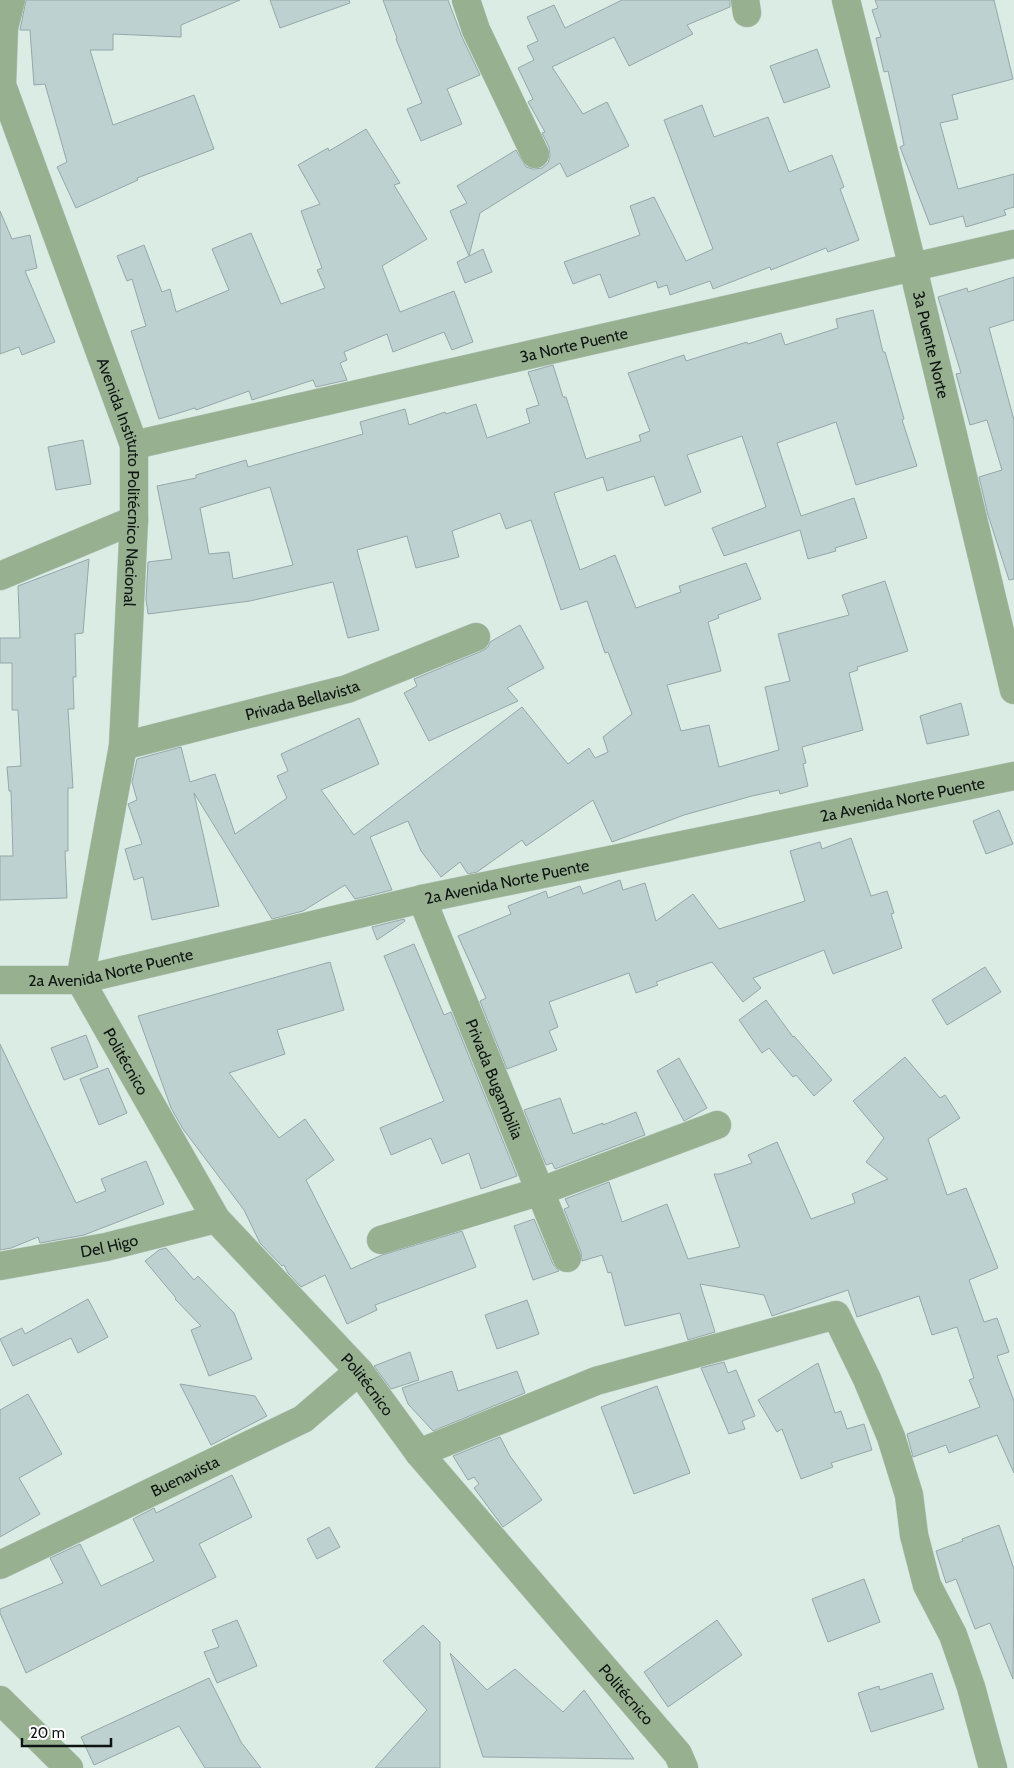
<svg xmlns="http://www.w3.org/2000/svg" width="1014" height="1768" viewBox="0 0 1014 1768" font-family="Cabin,sans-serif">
  <rect width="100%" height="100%" fill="#dbece5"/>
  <!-- building -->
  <g fill="#bed1d1" stroke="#95a7a8" fill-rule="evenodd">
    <path d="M26,0H240L181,25V37L113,34V50H90L113,125L194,95L214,149L137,178L138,180L76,208L57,167L67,162L45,84L34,85L30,30H20Z"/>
    <path d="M270,0H349L350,3L280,28Z"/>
    <path d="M383,0H448L462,37L480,75L447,89L462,124L421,141L407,109L422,103L396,39L397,38Z"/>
    <path d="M622,0H730V7L687,25L693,34L629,66L614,37L552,67L583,114L607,102L629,146L567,177L560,163L480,213L469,256L483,249L492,272L465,283L457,262L469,256L450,211L467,203L457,186L516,150L526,167L533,169L542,168L548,163L550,156L549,147L542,133L545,132L528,102L533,99L518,68L534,60L527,46L538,41L527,17L554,5L565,28Z"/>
    <path d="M875,0H994L1013,79L952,95L958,119L940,123L958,189L1014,174V207L1004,210L1006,215L966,227L963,216L930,225L900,147L904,145L899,120L888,71L884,72L876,38L881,37L872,10L878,8Z"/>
    <path d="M817,49L830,87L784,103L770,66Z"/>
    <path d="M702,105L714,137L768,117L789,172L832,155L844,187L840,189L859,240L828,252L826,248L771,270L770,267L713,289L710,281L670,295L667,285L658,288L656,281L609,298L600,274L573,284L564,262L640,235L630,206L654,197L686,261L713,249L664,120Z"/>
    <path d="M366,129L400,183L394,185L427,239L382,266L400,312L454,291L473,342L452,350L444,332L393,352L387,334L344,352L347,360L340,363L347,380L316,387L313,380L252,400L249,391L196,410L195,408L159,419L131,331L146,326L132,279L127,281L117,256L144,245L162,292L170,289L176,312L229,290L212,249L251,233L281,304L325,288L317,270L322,268L301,211L320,204L298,165L328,148L329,151Z"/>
    <path d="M0,211L12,239L30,235L37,268L25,271L55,342L22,355L19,347L0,354Z"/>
    <path d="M1014,277V320L989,328L1014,420V579L1009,580L988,515L979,477L1002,470L987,420L970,425L956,374L961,373L938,297L967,288L968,292Z"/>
    <path d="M873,310L883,352H885L904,419L902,420L917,466L856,485L836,422L777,443L801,516L854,498L867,538L835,548L836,551L808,559L800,530L724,556L712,528L766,507L742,436L687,455L701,492L665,506L654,476L607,491L603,477L554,493L580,570L615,555L636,608L681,592L679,586L746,563L761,599L718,615L719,618L708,622L721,671L667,685L681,731L709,725L719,767L779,750L765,687L790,681L778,634L849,615L842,595L885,581L908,651L857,667L858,670L849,673L863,730L802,747L806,763L803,764L808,786L780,794L779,790L752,796L684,815L612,842L593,800L526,846L522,840L477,872L468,874L460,862L441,877L421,851L408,821L370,837L392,890L355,899L345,885L303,911L272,919L194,793L219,906L152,920L143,877L134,880L125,849L142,844L128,804L137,800L132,782L137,759L181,747L190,782L215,774L235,834L287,798L277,776L288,771L281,754L359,718L379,764L321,790L354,835L522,707L568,764L589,748L595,758L608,752L603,737L632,714L608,652L605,653L587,601L561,610L531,520L506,529L500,513L452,531L459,557L416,568L407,536L357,550L379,630L348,638L333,582L250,601L148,614L146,599L148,562L172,559L157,486L196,478V475L246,460L248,467L363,434L360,422L405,409L409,425L445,412L446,414L476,404L487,438L530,423L526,409L539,405L528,372L553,365L563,397H566L586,459L641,441L639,435L650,431L628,373L684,355L686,361L747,342L748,344L781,333L785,345L838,328L836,319ZM270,487L293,565L233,579L229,552L209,554L200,508Z"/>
    <path d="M83,440L91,484L56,490L48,447Z"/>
    <path d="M89,559L83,633L75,634L76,677H73L74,709H68L73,788H68V851H65L67,898L0,900V856H13L11,791H9L7,767L21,766L18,710H12V663H0V638H20L18,586Z"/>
    <path d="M520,625L544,668L507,688L518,701L429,741L404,693L417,686L414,679L482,651L488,647L490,642Z"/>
    <path d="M961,703L969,735L927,744L920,716Z"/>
    <path d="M999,810L1013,844L986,854L973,821Z"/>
    <path d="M851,838L871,896L887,891L894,913L891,914L902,948L833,974L824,950L753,978L761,988L743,1002L712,962L656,982L658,985L636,993L629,973L549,1002L558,1027L549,1031L557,1050L507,1069L480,1001L486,998L458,936L511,914L508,906L546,891L548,898L580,886L583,894L620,880L623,890L645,883L656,921L693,894L719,929L805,901L790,851L820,842L822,849Z"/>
    <path d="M404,919L405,921L377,940L372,927Z"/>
    <path d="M414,944L444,1015L451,1012L517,1176L481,1189L469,1153L442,1164L431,1138L391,1155L380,1128L444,1101L384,956Z"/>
    <path d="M330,962L344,1010L277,1030L285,1054L229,1073L279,1138L305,1119L334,1160L306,1180L351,1269L382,1255L462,1231L476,1267L375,1305L377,1310L347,1324L325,1275L301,1287L288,1273L284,1265L282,1266L260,1243L244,1210L183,1129L171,1108L138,1016Z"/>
    <path d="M985,967L1001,992L947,1025L932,1000Z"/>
    <path d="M766,1000L793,1037L794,1036L832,1080L814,1096L796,1075L793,1077L769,1048L762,1053L739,1020Z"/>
    <path d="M86,1035L98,1067L64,1080L51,1048Z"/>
    <path d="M0,1044L76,1203L106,1191L101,1179L146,1161L164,1204L84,1235L40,1243L38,1237L11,1248L0,1250Z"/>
    <path d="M905,1057L940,1098L945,1095L960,1118L928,1139L947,1195L966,1188L998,1268L969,1280L984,1322L997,1318L1009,1352L997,1356L1014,1401V1473L997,1435L949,1453L946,1445L913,1457L907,1434L980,1407L969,1380L974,1378L957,1327L932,1335L919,1296L857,1317L848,1290L772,1316L764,1295L700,1284L715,1332L688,1340L680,1313L625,1326L611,1272L608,1273L602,1255L582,1261L581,1252L564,1209L569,1207L565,1199L609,1182L622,1222L667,1204L688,1259L740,1247L714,1174H720L752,1163L748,1155L777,1142L811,1219L855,1203L852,1194L888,1179L866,1162L884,1138L853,1101Z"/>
    <path d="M679,1058L707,1108L684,1121L657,1071Z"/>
    <path d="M108,1068L127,1113L99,1125L80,1079Z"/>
    <path d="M560,1098L573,1134L603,1123V1125L636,1112L645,1135L555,1169L552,1163L546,1165L524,1110Z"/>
    <path d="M534,1219L553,1264L559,1271L533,1280L514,1226Z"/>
    <path d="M166,1248L194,1280L198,1276L234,1313L252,1359L209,1376L191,1330L201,1326L175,1299L176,1298L145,1261L159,1250Z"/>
    <path d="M88,1299L108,1337L78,1353L71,1338L13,1366L0,1339L22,1328L25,1334Z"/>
    <path d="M527,1300L539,1334L497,1349L485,1315Z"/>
    <path d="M410,1352L419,1380L391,1389L374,1366Z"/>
    <path d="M724,1362L728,1373L736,1370L755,1416L742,1421L745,1429L729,1434L701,1368Z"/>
    <path d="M818,1363L835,1413L841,1411L847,1429L864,1424L872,1450L831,1463L833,1467L801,1479L782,1429L777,1432L758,1400Z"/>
    <path d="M452,1371L458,1391L517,1371L525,1393L433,1431L408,1404L402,1388Z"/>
    <path d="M180,1384L255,1396L267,1416L211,1445Z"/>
    <path d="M657,1386L690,1473L634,1494L601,1407Z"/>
    <path d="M28,1394L62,1454L19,1478L40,1514L0,1537V1410Z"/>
    <path d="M500,1437L510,1456L542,1500L503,1527L474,1488L479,1484L474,1477L468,1480L453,1456Z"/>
    <path d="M232,1475L252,1517L199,1544L216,1577L26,1673L0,1613V1609L63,1583L50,1558L80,1544L101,1586L154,1561L133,1519L154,1508L156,1513Z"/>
    <path d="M999,1525L1014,1569L1013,1679L990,1623L975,1629L956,1579L946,1583L936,1551L963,1541L962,1539Z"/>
    <path d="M329,1527L340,1547L317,1559L307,1539Z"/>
    <path d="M864,1579L880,1622L828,1642L812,1599Z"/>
    <path d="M237,1620L257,1666L217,1683L204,1652L219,1647L212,1630Z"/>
    <path d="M717,1620L742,1655L668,1707L644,1672Z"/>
    <path d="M423,1625L440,1642V1768H375L427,1710L383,1661Z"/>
    <path d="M450,1653L487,1690L515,1669L563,1712L584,1690L634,1759L483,1757Z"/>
    <path d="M932,1673L944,1709L871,1732L858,1693L879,1686L880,1690Z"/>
    <path d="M209,1678L241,1742L261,1768H205L179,1726L94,1765L81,1737Z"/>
  </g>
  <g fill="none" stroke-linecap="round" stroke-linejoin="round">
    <defs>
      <g id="minor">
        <path id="s1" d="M11,0L4,28L2,85L134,445V520L123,746L80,980L216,1219L359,1371L419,1453L678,1754L684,1768"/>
        <path d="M466,0L476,30L535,154"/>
        <path d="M745,0L747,13"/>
        <path id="s2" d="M846,0L913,268L1014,690"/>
        <path id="s3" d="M134,445L1014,244"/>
        <path d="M0,576L134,520"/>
        <path id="s4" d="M123,746L347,689L476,637"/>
        <path id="s5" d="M422,899L567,1258"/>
        <path id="s6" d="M0,980H80L422,899L1014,776"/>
        <path d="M381,1240L541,1191L717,1125"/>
        <path id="s7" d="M0,1266L106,1247L216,1219"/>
        <path d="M419,1453L596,1381L836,1315L867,1379L891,1437L909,1495L914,1535L927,1585L953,1635L971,1687L993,1768"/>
        <path id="s8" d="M0,1565L303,1419L359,1371"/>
        <path d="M0,1700L69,1768"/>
      </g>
    </defs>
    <!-- minor casing -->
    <use href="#minor" stroke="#bac9c3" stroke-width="29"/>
    <!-- minor -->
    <use href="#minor" stroke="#97b090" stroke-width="28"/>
  </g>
  <g text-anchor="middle" stroke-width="5" stroke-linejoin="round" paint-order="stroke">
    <!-- street labels -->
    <g font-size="16" fill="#0e1412" stroke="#fff">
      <text dy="6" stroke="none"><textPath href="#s3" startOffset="451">3a Norte Puente</textPath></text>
      <text dy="6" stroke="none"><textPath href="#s2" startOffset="355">3a Puente Norte</textPath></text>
      <text dy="6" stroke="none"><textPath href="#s1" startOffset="504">Avenida Instituto Politécnico Nacional</textPath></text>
      <text dy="6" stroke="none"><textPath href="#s4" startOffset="185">Privada Bellavista</textPath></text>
      <text dy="6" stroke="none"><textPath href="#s6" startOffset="922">2a Avenida Norte Puente</textPath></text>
      <text dy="6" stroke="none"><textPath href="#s6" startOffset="518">2a Avenida Norte Puente</textPath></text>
      <text dy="6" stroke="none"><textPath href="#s6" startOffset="112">2a Avenida Norte Puente</textPath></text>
      <text dy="6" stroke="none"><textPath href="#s1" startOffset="1102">Politécnico</textPath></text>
      <text dy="6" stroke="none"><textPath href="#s5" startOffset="194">Privada Bugambilia</textPath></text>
      <text dy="6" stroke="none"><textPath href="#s7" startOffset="111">Del Higo</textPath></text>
      <text dy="6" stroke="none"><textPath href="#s1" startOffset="1508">Politécnico</textPath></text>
      <text dy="6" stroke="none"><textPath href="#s8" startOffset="205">Buenavista</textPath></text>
      <text dy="6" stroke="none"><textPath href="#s1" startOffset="1912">Politécnico</textPath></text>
    </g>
  </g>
  <!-- scale -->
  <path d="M22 1738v8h89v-8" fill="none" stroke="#0e1412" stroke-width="2.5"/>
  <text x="30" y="1738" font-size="15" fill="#0e1412" stroke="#ffffff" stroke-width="4" paint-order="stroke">20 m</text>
</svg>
